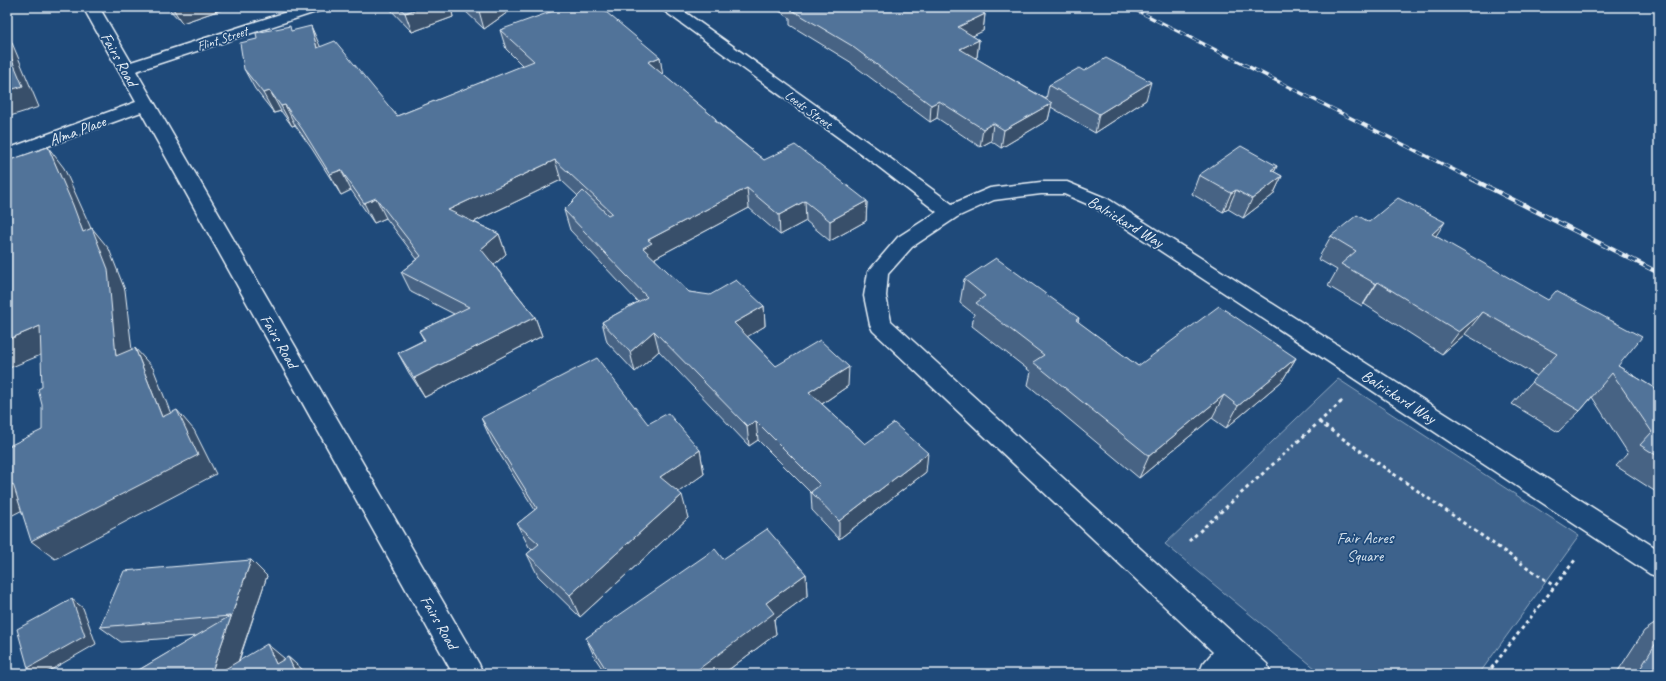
<svg xmlns="http://www.w3.org/2000/svg" width="1666" height="681" viewBox="0 0 1666 681" font-family="Caveat,sans-serif">
  <rect width="100%" height="100%" fill="#1f4a7a"/>
  <filter id="ink" filterUnits="userSpaceOnUse"><feTurbulence type="fractalNoise" baseFrequency=".025" numOctaves="2"/><feDisplacementMap in="SourceGraphic" scale="8" xChannelSelector="R" yChannelSelector="G"/><feConvolveMatrix kernelMatrix="1 2 1 2 8 2 1 2 1" color-interpolation-filters="sRGB"/></filter>
  <g filter="url(#ink)">
    <!-- green -->
    <path fill="#3c628c" stroke="#92aac2" d="M1338,379L1579,536L1479,674H1322L1165,544Z"/>
    <g fill="none" stroke-linecap="round" stroke-linejoin="round">
      <defs>
        <g id="minor">
          <path d="M83,7H99L131,62L302,7H325L322,10L136,71L479,664L483,674H453L141,112L7,161V149L136,102Z"/>
          <path d="M660,7H678L887,156L952,204L990,188L1041,182H1067L1108,199L1659,550V577L1650,574L1094,207L1064,194H1041L994,200L957,217L912,247L888,274L886,296L891,321L1267,664L1271,674H1236L1234,672L1232,674H1199L1203,664L1213,652L873,331L870,325L864,296L868,272L898,237L937,212L875,164L663,10Z"/>
        </g>
      </defs>
      <!-- minor casing -->
      <use href="#minor" stroke="#e8f1f8" stroke-width="3"/>
      <!-- path-far1 -->
      <path stroke="#e8f1f8" stroke-width="2.5" stroke-dasharray="3 3" stroke-linecap="butt" d="M1340,403L1343,400"/>
      <!-- path -->
      <g stroke="#e8f1f8" stroke-width="3" stroke-dasharray="3.5 3.5" stroke-linecap="butt">
        <path d="M1319,422L1554,586"/>
        <path d="M1189,541L1341,402"/>
        <path d="M1487,674L1575,560"/>
      </g>
      <!-- minor -->
      <use href="#minor" fill="#1f4a7a" fill-rule="evenodd"/>
      <defs>
        <path id="rail-far1" d="M1130,7L1474,180"/>
        <path id="rail" d="M1472,179L1659,273"/>
      </defs>
      <!-- rail-far1 casing -->
      <use href="#rail-far1" stroke="#e8f1f8" stroke-width="3.5"/>
      <!-- rail casing -->
      <use href="#rail" stroke="#e8f1f8" stroke-width="4.5"/>
      <!-- rail-far1 -->
      <use href="#rail-far1" stroke="#1f4a7a" stroke-width="2.5" stroke-dasharray="7" stroke-linecap="butt"/>
      <!-- rail -->
      <use href="#rail" stroke="#1f4a7a" stroke-width="3" stroke-dasharray="8" stroke-linecap="butt"/>
    </g>
    <!-- wall -->
    <g fill="#466384" stroke="#e8f1f8">
      <path d="M167,7H229L182,23Z"/>
      <path d="M388,7H451L453,17L412,32Z"/>
      <path d="M461,7H515L484,29Z"/>
      <path d="M773,7H973L985,14L983,31L972,36L979,40L977,57L975,58L1046,99L1049,85L1146,100L1095,133L1051,107L1048,120L1001,148L991,141L980,147L937,118L930,122L852,64V63L790,25V18Z"/>
      <path d="M500,30L660,57L662,74L716,119V121L764,160L867,201L866,221L830,241L806,221L780,235L749,208L655,258V260L689,292L764,306L765,326L747,336L776,366L848,386L822,404L865,444L926,472L839,539L812,510L811,493L758,440L749,446L659,351L635,372L607,342L602,322L638,302L570,230L564,210L578,196L561,180L474,222L499,234L506,254L494,265L535,317L542,336L425,397L409,373L398,353L424,340L419,331L454,314L411,292L401,272L417,259L386,218L374,223L351,190L341,195L312,149L295,125L292,126L281,111L274,113L255,89L244,69L292,31L320,46L397,116L523,66L506,49Z"/>
      <path d="M1277,166L1274,172L1282,176L1273,195L1243,218L1228,209L1223,212L1192,194L1199,175Z"/>
      <path d="M1369,222L1436,236L1618,366L1659,391V489L1656,492L1616,466L1628,453L1592,397L1580,411L1558,432L1512,404L1537,376L1465,334L1442,354L1364,304L1362,306L1328,286L1337,270L1318,259L1331,236Z"/>
      <path d="M964,279L1079,318L1078,322L1138,366L1296,358L1282,381L1226,428L1212,418L1139,478L1028,385L1031,372L972,326L974,314L960,303Z"/>
      <path d="M481,418L648,424L700,450L704,474L678,492L688,518L580,617L538,576L527,554L532,550L529,547L517,524L535,510L492,442Z"/>
      <path d="M723,559L806,574L807,596L774,620L776,634L723,674H606L595,658L586,638Z"/>
      <path d="M251,560L267,576L239,661L284,658V659L288,657L304,671L306,674H132L197,636L121,642L100,627Z"/>
      <path d="M1659,621V674H1616L1644,631Z"/>
    </g>
    <!-- shaded-wall -->
    <g fill="#39506b" stroke="#e8f1f8">
      <path d="M172,7H229L182,23Z"/>
      <path d="M423,7H451L453,17L412,32L405,13Z"/>
      <path d="M484,7H515L484,29L479,11Z"/>
      <path d="M985,14L983,31L956,44L958,27Z"/>
      <path d="M311,26L320,46L326,67L317,48Z"/>
      <path d="M7,31L39,107L7,117Z"/>
      <path d="M979,40L977,57L958,66L960,49Z"/>
      <path d="M660,57L663,76L648,62Z"/>
      <path d="M1151,82L1146,100L1095,133L1099,114Z"/>
      <path d="M270,91L281,111L274,113L263,93Z"/>
      <path d="M939,101L937,118L930,122L931,105Z"/>
      <path d="M1052,103L1048,120L1001,148L1004,130Z"/>
      <path d="M285,105L295,125L292,126L281,106Z"/>
      <path d="M993,123L991,141L980,147L983,129Z"/>
      <path d="M48,147L64,168L90,226L100,253L83,232Z"/>
      <path d="M555,160L561,180L457,230L448,210Z"/>
      <path d="M1277,166L1268,185L1271,170Z"/>
      <path d="M341,170L351,190L341,195L330,174Z"/>
      <path d="M1282,176L1273,195L1243,218L1252,199Z"/>
      <path d="M747,188L749,208L655,258L656,263L643,248L648,240Z"/>
      <path d="M1236,190L1228,209L1223,212L1231,193Z"/>
      <path d="M376,198L386,218L374,223L364,203Z"/>
      <path d="M805,201L806,221L780,235L779,215Z"/>
      <path d="M867,201L866,221L830,241V221Z"/>
      <path d="M1445,222L1430,245L1432,234Z"/>
      <path d="M92,228L109,249L125,290L135,376L116,356Z"/>
      <path d="M499,234L506,254L489,269L481,249Z"/>
      <path d="M1378,282L1364,304L1362,306L1376,284Z"/>
      <path d="M764,306L765,326L737,343L734,323Z"/>
      <path d="M1483,312L1465,334L1442,354L1459,332Z"/>
      <path d="M535,317L542,336L425,397L414,378Z"/>
      <path d="M40,326L60,347L7,369V340Z"/>
      <path d="M654,331L659,351L635,372L630,352Z"/>
      <path d="M135,348L153,368L180,437L162,417Z"/>
      <path d="M1296,358L1282,381L1226,428L1238,406Z"/>
      <path d="M849,367L848,386L810,412L809,392Z"/>
      <path d="M1224,395L1212,418L1139,478L1149,456Z"/>
      <path d="M177,410L194,430L216,474L55,559L31,541Z"/>
      <path d="M756,421L758,440L749,446L747,426Z"/>
      <path d="M700,450L704,474L666,501L660,477Z"/>
      <path d="M928,453L926,472L839,539V521Z"/>
      <path d="M13,484L36,503L7,518V487Z"/>
      <path d="M682,495L688,518L580,617L570,595Z"/>
      <path d="M251,560L267,576L234,674H211Z"/>
      <path d="M806,574L807,596L774,620L776,634L723,674H692L766,603Z"/>
      <path d="M72,599L83,608L96,644L44,674H37L28,668Z"/>
      <path d="M267,644L284,658L291,674L276,664Z"/>
      <path d="M288,657L304,671L306,674H296Z"/>
    </g>
    <!-- building -->
    <g fill="#517399" stroke="#e8f1f8">
      <path d="M398,7H423L405,13Z"/>
      <path d="M475,7H484L479,11Z"/>
      <path d="M564,7H600L660,57L648,62L716,119L715,121L764,160L795,145L867,201L830,221L805,201L779,215L747,188L648,240L652,243L643,248L689,292L710,295L736,280L764,306L734,323L776,366L820,340L849,367L809,392L865,444L894,423L928,453L839,521L811,492L820,485L756,421L747,426L654,331L630,352L602,322L647,297L564,210L583,191L608,215L612,213L555,160L448,210L499,234L481,249L535,317L414,378L398,353L425,340L419,331L469,307L401,272L421,256L376,198L364,203L341,170L330,174L302,129L285,105L281,106L270,91L263,93L244,69L240,43L257,39L256,33L290,26L291,31L311,26L317,48L335,41L397,116L534,61L500,30Z"/>
      <path d="M793,7H973L985,14L958,27L979,40L960,49L1052,103L1004,130L993,123L983,129L939,101L931,105L853,47H854L790,9Z"/>
      <path d="M7,48L23,86L7,91Z"/>
      <path d="M1106,58L1151,82L1099,114L1049,85L1079,68L1084,71Z"/>
      <path d="M1241,146L1277,166L1271,170L1282,176L1252,199L1236,190L1231,193L1199,175Z"/>
      <path d="M48,147L73,205L83,232L92,228L108,269L116,356L135,348L162,417L177,410L198,455L31,541L13,484L7,487V447L42,430V405L38,389L42,387L40,326L7,340V161Z"/>
      <path d="M1398,198L1445,222L1432,234L1548,300L1556,291L1642,337L1618,366L1659,391V457L1640,445L1652,432L1612,373L1580,411L1531,382L1557,354L1483,312L1459,332L1378,282L1376,284L1341,264L1356,251L1331,236L1357,215L1369,222Z"/>
      <path d="M996,258L1079,318L1076,320L1138,366L1219,306L1296,358L1238,406L1224,395L1149,456L1033,362L1044,355L976,303L985,296L964,279Z"/>
      <path d="M597,358L648,424L668,413L700,450L660,477L682,495L570,595L527,554L539,544L517,524L537,508L481,418Z"/>
      <path d="M767,529L806,574L766,603L774,613L692,674H609L586,638L715,549L723,559Z"/>
      <path d="M251,560L211,674H132L230,616L100,627L124,571Z"/>
      <path d="M72,599L85,636L28,668L17,629Z"/>
      <path d="M1659,638V674H1637Z"/>
      <path d="M267,644L276,664L288,657L296,674H217Z"/>
    </g>
  </g>
  <g text-anchor="middle" stroke-width="3.5" stroke-linejoin="round" paint-order="stroke">
    <!-- far-street labels -->
    <g font-size="13" fill="#e8f1f8" stroke="#1f4a7a">
      <text transform="translate(222 38) rotate(-18)" y="5">Flint Street</text>
      <text transform="translate(809 109) rotate(36)" y="5">Leeds Street</text>
    </g>
    <!-- street labels -->
    <g font-size="16" fill="#e8f1f8" stroke="#1f4a7a">
      <text transform="translate(120 59) rotate(61)" y="6">Fairs Road</text>
      <text transform="translate(77 130) rotate(-20)" y="6">Alma Place</text>
      <text transform="translate(1126 221) rotate(31)" y="6">Balrickard Way</text>
      <text transform="translate(280 341) rotate(60)" y="6">Fairs Road</text>
      <text transform="translate(1399 396) rotate(33)" y="6">Balrickard Way</text>
      <text transform="translate(440 622) rotate(60)" y="6">Fairs Road</text>
    </g>
    <!-- park labels -->
    <g font-size="16" fill="#d7e3ed" stroke="#1f4a7a">
      <text x="1365" y="543">Fair Acres<tspan x="1365" dy="18">Square</tspan></text>
    </g>
  </g>
  <!-- margin -->
  <rect width="1666" height="681" fill="none" stroke="#1f4a7a" stroke-width="24"/>
  <rect x="12" y="12" width="1642" height="657" fill="none" stroke="#e8f1f8" stroke-width="1.5" filter="url(#ink)"/>
</svg>
